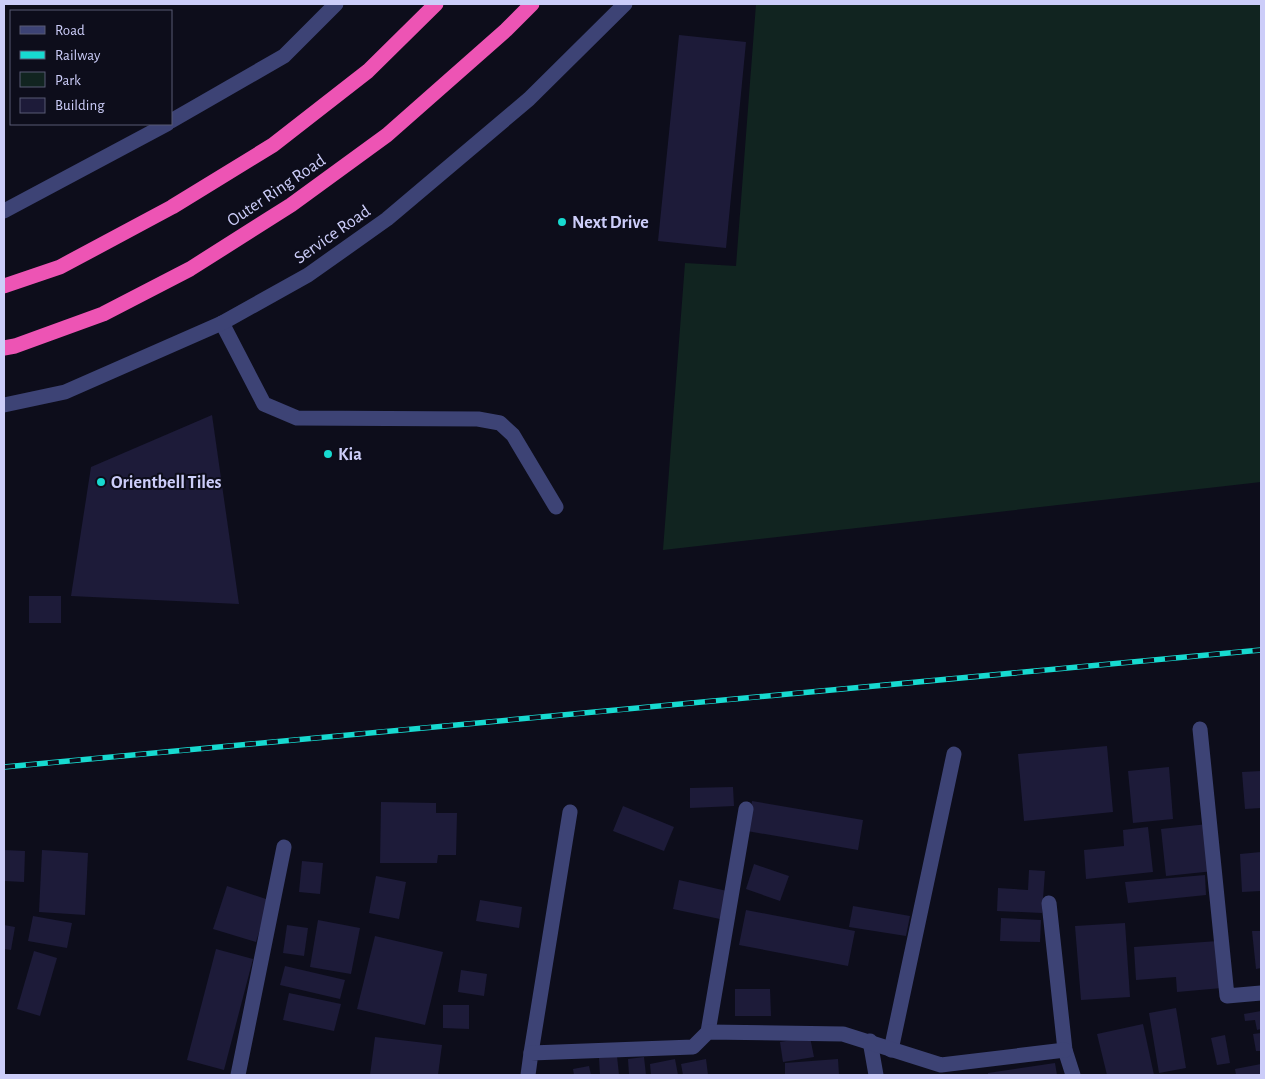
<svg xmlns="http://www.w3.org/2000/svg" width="1265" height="1079" viewBox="0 0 1265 1079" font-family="'Alegreya Sans',sans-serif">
  <rect width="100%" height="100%" fill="#0d0d1b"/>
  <!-- green -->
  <path fill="#112420" d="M756,4H1261V482L663,550L685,263L736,266Z"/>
  <!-- building -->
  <g fill="#1d1b39">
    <path d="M679,35L746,42L726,248L658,241Z"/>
    <path d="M212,415L239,604L71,596L91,467Z"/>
    <rect x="29" y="596" width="32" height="27"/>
    <path d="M1107,746L1113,812L1024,821L1018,754Z"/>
    <path d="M1169,767L1173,819L1133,823L1128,771Z"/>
    <path d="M1261,771V808L1245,809L1242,772Z"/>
    <path d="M733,787L734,806L690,808V788Z"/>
    <path d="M752,801L863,820L858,850L747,831Z"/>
    <path d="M381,802L436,803V813H457L456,855H438L437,863H380Z"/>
    <path d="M623,806L674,827L664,851L613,831Z"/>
    <path d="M1208,824L1214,871L1166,876L1161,829Z"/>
    <path d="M1148,827L1153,872L1086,879L1084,850L1124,846L1123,830Z"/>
    <path d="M4,850L25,851L24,882L4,881Z"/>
    <path d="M42,850L88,853L85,915L39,912Z"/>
    <path d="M1261,852V891L1242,892L1240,854Z"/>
    <path d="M302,861L323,863L320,894L299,892Z"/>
    <path d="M754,864L789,876L780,901L746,889Z"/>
    <path d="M1029,870L1045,871L1042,913L997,911L998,888L1028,890Z"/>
    <path d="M1205,875L1206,895L1128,903L1125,882Z"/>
    <path d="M376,876L406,882L399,919L369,913Z"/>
    <path d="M679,880L727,891L720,919L673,909Z"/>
    <path d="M227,886L269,900L256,942L213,929Z"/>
    <path d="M480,900L522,907L519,928L476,921Z"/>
    <path d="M853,906L910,916L906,936L849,927Z"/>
    <path d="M746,910L855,931L848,966L739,945Z"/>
    <path d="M33,916L72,923L67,948L28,941Z"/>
    <path d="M1001,918L1041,920L1040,942L1000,941Z"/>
    <path d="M318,920L360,928L351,974L310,967Z"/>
    <path d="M1125,923L1130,997L1081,1000L1075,926Z"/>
    <path d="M4,925L15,927L11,950L4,949Z"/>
    <path d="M287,925L308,928L304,956L283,953Z"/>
    <path d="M1252,931H1261V968L1256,969Z"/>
    <path d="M375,936L443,952L425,1025L357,1009Z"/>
    <path d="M1218,941L1222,988L1177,992L1176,977L1136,980L1134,947Z"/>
    <path d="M216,949L253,959L224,1070L187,1060Z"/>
    <path d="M34,951L57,958L40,1016L17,1009Z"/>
    <path d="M285,966L345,980L340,999L280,985Z"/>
    <path d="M461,970L487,974L484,996L458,992Z"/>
    <path d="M735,989H770L771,1016H735Z"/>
    <path d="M289,993L341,1004L334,1031L283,1020Z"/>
    <path d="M443,1005H469V1029L443,1028Z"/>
    <path d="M1176,1008L1186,1068L1159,1073L1149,1013Z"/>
    <path d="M1261,1011V1029L1257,1030L1255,1020L1245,1021L1244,1014Z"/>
    <path d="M1143,1024L1154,1075H1107L1097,1034Z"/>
    <path d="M1261,1033V1051H1256L1253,1034Z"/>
    <path d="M1225,1035L1230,1063L1217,1065L1211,1038Z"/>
    <path d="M375,1037L442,1045L438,1075H370Z"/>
    <path d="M810,1037L814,1057L783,1062L780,1042Z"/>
    <path d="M617,1056L619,1075H600L599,1058Z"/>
    <path d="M644,1057L646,1075H629L628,1059Z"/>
    <path d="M675,1059L678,1075H651L650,1064Z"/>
    <path d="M706,1059L708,1075H683L681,1064Z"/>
    <path d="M838,1059L839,1075H785V1063Z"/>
    <path d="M1055,1063L1057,1075H988V1073Z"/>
    <path d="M1261,1064V1075H1236L1235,1069Z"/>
    <path d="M589,1066L591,1075H574L573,1069Z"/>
  </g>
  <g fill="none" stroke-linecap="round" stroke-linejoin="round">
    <!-- minor -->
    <g stroke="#3d4375" stroke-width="15">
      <path d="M171,121L284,56L336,4"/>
      <path d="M4,211L167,124"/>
      <path d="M222,323L264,404L297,418L478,419L500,423L513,435L556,507"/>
      <path d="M4,405L65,392L222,323L308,275L387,219L529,99L625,4"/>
      <path d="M1200,729L1227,996L1261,993"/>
      <path d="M1049,903L1065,1050L1073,1075"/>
      <path d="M708,1032L746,809"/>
      <path d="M870,1041L876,1075"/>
      <path d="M891,1050L954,754"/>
      <path d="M531,1053L570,812"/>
      <path d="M238,1075L284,847"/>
      <path d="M528,1075L531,1053L693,1047L708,1032L843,1034L941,1065L1065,1050"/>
    </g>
    <!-- highway -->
    <g stroke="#ed54b4" stroke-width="15">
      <path d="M4,286L60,267L172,207L273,145L368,71L436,4"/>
      <path d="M4,348L15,346L103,314L190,269L291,205L387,135L506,30L532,4"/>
    </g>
    <defs>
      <path id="rail" d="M4,767L1261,650"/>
    </defs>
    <!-- rail casing -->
    <use href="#rail" stroke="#17dad0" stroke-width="5.5"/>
    <!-- rail -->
    <use href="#rail" stroke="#0d0d1b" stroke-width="4" stroke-dasharray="11" stroke-linecap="butt"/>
  </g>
  <!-- markers -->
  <g fill="#17dad0" stroke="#0d0d1b" stroke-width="2">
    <circle cx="562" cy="222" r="5"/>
    <circle cx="328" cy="454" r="5"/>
    <circle cx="101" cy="482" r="5"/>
  </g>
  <g text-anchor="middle" stroke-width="4" stroke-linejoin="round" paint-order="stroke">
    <!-- street labels -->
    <g font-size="18" fill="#cccdf9" stroke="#0d0d1b">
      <text transform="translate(276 190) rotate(-34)" y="6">Outer Ring Road</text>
      <text transform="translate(332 234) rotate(-35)" y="6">Service Road</text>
    </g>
    <!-- poi labels -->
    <g font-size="18" font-weight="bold" fill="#cccdf9" stroke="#0d0d1b" text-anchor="start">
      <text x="572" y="228">Next Drive</text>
      <text x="338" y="460">Kia</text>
      <text x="111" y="488">Orientbell Tiles</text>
    </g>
  </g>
  <!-- border -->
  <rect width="1265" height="1079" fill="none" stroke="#cccdf9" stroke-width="10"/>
  <!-- legend -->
  <rect x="10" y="10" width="162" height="115" fill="#0d0d1b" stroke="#595a74"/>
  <rect x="20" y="26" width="25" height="8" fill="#3d4375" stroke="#595a74"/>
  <text x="55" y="35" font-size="15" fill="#cccdf9">Road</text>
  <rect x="20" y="51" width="25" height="8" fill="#17dad0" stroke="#595a74"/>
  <text x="55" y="60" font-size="15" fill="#cccdf9">Railway</text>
  <rect x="20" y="72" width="25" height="15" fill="#112420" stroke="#595a74"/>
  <text x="55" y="85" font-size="15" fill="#cccdf9">Park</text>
  <rect x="20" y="98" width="25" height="15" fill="#1d1b39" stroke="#595a74"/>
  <text x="55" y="110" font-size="15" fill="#cccdf9">Building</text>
</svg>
